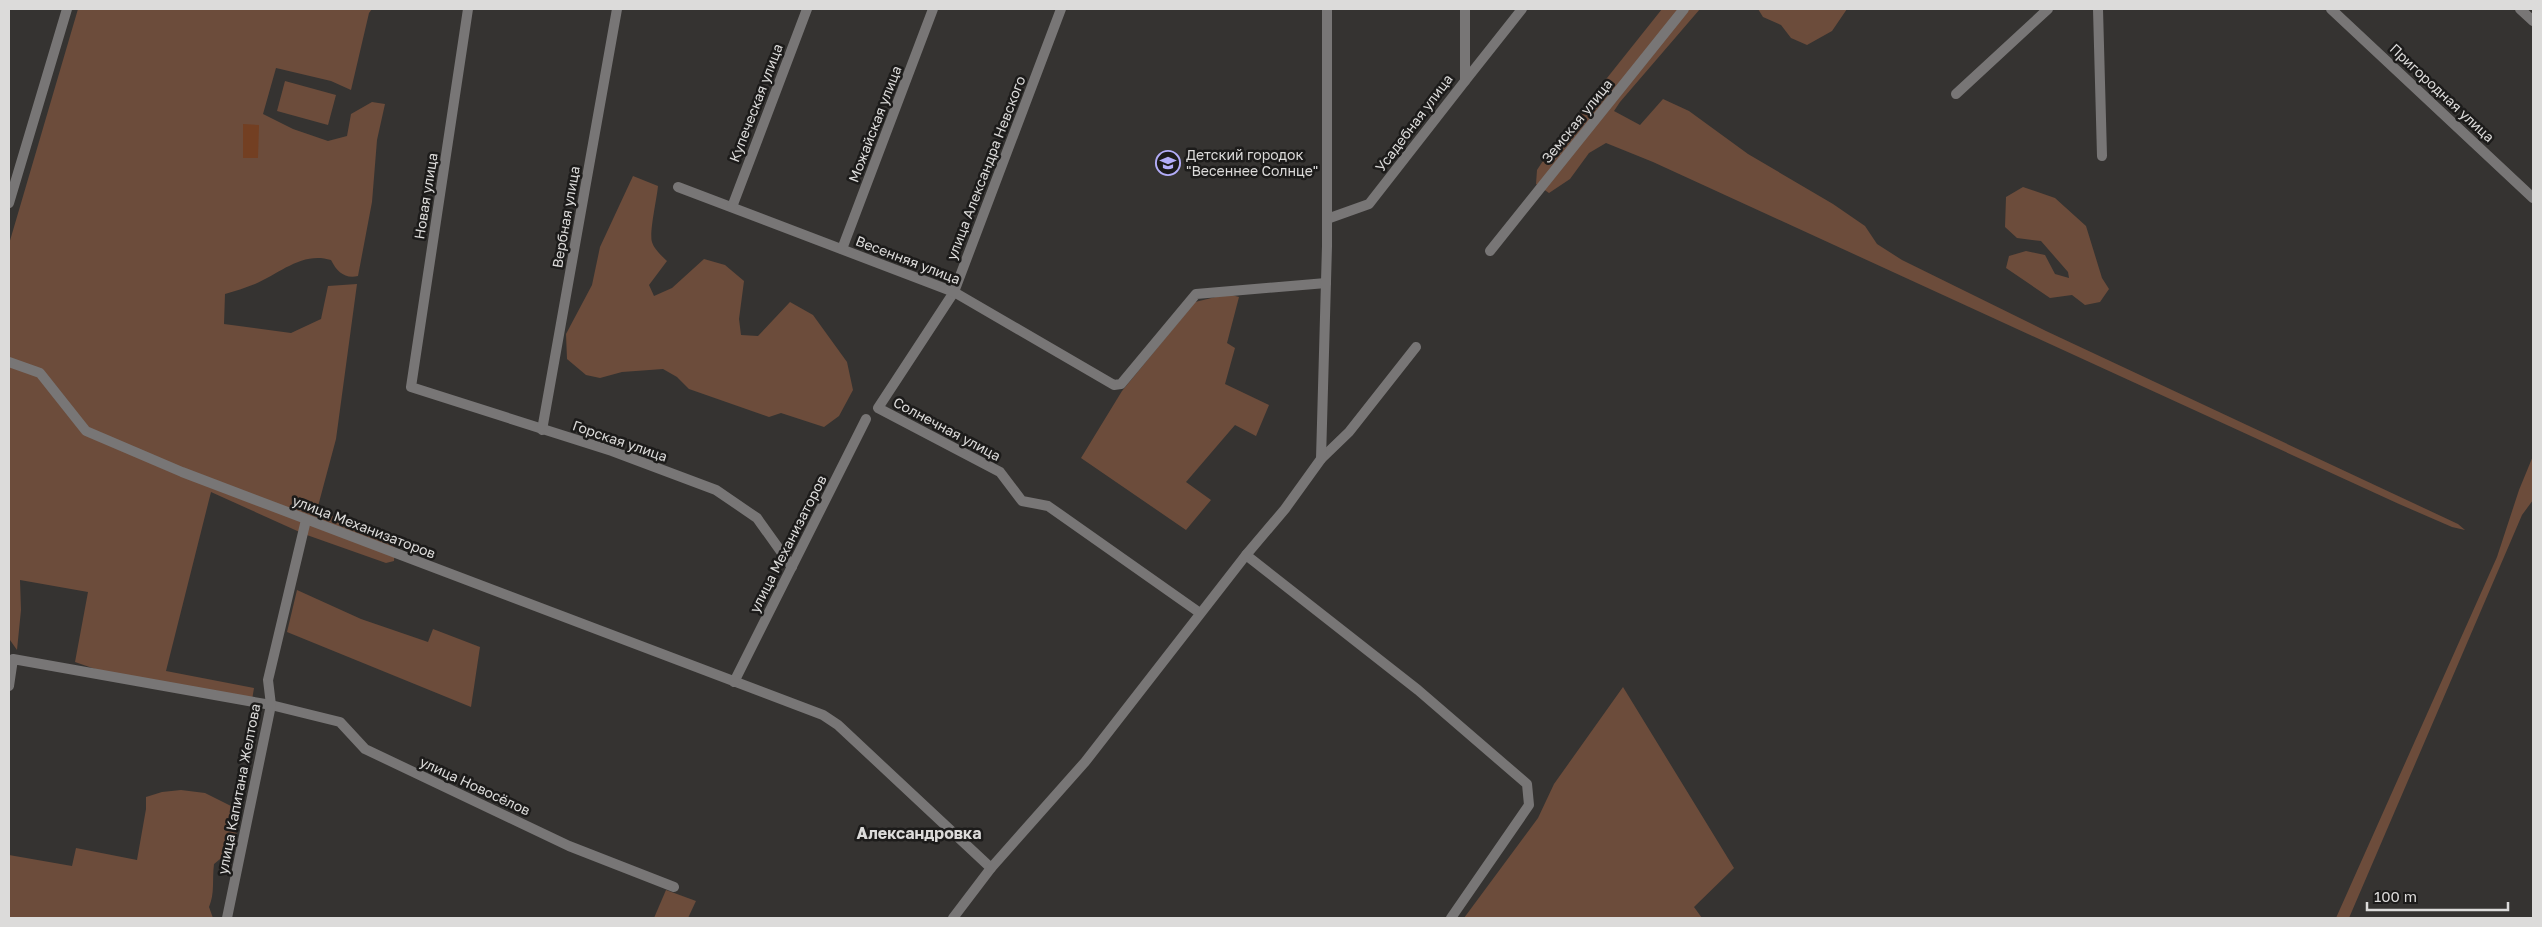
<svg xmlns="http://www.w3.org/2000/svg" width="2542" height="927" viewBox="0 0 2542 927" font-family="'Golos Text',sans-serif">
  <rect width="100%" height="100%" fill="#353331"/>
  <!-- green -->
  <g fill="#6c4c3b">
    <path d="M78,9H372L369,13L351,90L331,81L276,68L263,114L293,129L328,141L347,136L351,114L372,102L385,104L377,140L372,202L358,276C345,279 337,272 331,260C303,251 280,273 255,284C245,288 235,291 225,294L224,324L291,333L321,319L328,286L357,284L336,439L317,510L392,540L395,547L394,561L386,563L304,534L211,492L166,671L254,688L251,706L98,670L75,662L88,592L20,580L21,610L17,650L10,640L9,244Z"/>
    <path d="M1662,9H1700L1620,102L1614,111L1640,125L1663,99L1689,111L1748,154L1833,204L1865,226L1877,244L1902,260L2046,331L2458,524L2465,530L2452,527L2399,504L1653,162L1606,143L1589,153L1570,179L1549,193L1536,184L1537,170L1552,147Z"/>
    <path d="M1758,9H1847L1832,31L1807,45L1791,38L1781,25L1763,17Z"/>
    <path d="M285,81L336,95L328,125L277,111Z"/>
    <path d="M633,176L658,186C657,198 649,233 652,242C654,249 662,256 667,261L649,285L654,296L672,288L704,259L725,265L744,281L739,319L741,335L758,336L790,302L813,315L847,362L853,390L839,416L824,427L781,413L769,417L689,389L677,377L663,369L622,372L600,378L586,375L567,359L566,334L592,285L600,247Z"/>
    <path d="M2023,187L2055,198L2086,226L2102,278L2109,289L2100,302L2085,305L2072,295L2050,298L2006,268L2009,256L2026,251L2045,255L2055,274L2069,278L2068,272L2041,241L2017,238L2005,227L2006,197Z"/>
    <path d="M1228,294L1239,297L1227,343L1235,348L1225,384L1269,405L1256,436L1235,425L1186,482L1211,500L1186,530L1081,458L1122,391L1195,302Z"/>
    <path d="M2533,456V500L2522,515L2349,918H2336L2497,557L2519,490Z"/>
    <path d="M297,590L361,619L428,642L433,629L480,647L471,707L287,632Z"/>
    <path d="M1623,687L1734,868L1694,907L1702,918H1464L1538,818L1554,784Z"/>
    <path d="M181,790L205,793L231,806L237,819L236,846L214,864C212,880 215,893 209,907L213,918H9V855L72,866L76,848L137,860L146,809V797L162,792Z"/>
    <path d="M666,890L696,901L688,918H654Z"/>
  </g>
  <!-- water -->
  <path fill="#733f22" d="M243,124L259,125L258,158H243Z"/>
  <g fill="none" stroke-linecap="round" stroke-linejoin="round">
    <!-- minor -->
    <g stroke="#787676" stroke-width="10">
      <path d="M468,9L411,387L612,451L716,490L757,518L792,567"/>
      <path d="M1061,9L954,292L878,408L1000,472L1022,501L1048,506L1200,613"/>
      <path d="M2098,9L2102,156"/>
      <path d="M2331,9L2533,198"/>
      <path d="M2520,9L2533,21"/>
      <path d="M1465,81L1522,9"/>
      <path d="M1956,94L2048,9"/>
      <path d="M678,187L954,292L1114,385L1121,384L1196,294L1326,283"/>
      <path d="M9,203L67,9"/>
      <path d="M732,207L807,9"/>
      <path d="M1327,219L1369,204L1465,81V9"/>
      <path d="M842,249L933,9"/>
      <path d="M1490,251L1684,9"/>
      <path d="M9,362L40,373L86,431L182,472L823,715L838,725L991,868L953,918"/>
      <path d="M542,430L617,9"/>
      <path d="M1321,459L1349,432L1416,347"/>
      <path d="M1246,555L1418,690L1527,784L1529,805L1451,918"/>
      <path d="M734,682L866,419"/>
      <path d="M9,686L13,659L271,705L340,722L365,749L569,846L674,887"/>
      <path d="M227,918L271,705L268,680L306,520"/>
    </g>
    <!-- tertiary -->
    <path stroke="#787676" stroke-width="10" d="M991,868L1085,762L1246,555L1285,509L1321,459L1327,246V9"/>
  </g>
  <!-- icons -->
  <defs>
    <symbol id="school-ring" viewBox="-11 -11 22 22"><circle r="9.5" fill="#1c1b1a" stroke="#b3adf9" stroke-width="1.5"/><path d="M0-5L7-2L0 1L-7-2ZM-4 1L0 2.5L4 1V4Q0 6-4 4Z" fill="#b3adf9"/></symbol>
  </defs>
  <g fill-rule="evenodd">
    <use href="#school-ring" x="1154" y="149" width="28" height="28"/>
  </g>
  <g text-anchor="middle" stroke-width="5" stroke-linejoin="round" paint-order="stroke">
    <!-- street labels -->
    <g font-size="14" fill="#dcdbda" stroke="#1c1b1a">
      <text transform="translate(2442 93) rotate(43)" y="5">Пригородная улица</text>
      <text transform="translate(756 103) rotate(-69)" y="5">Купеческая улица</text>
      <text transform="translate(1577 121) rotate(-51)" y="5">Земская улица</text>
      <text transform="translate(1414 123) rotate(-53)" y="5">Усадебная улица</text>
      <text transform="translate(875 124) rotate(-69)" y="5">Можайская улица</text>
      <text transform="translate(986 168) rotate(-69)" y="5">улица Александра Невского</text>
      <text transform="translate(426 196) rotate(-81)" y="5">Новая улица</text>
      <text transform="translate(566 217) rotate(-80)" y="5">Вербная улица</text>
      <text transform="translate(908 260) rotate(21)" y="5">Весенняя улица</text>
      <text transform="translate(947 429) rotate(28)" y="5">Солнечная улица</text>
      <text transform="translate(620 441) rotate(19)" y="5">Горская улица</text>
      <text transform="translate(364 527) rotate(21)" y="5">улица Механизаторов</text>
      <text transform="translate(788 544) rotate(-63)" y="5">улица Механизаторов</text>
      <text transform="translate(475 786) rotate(25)" y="5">улица Новосёлов</text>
      <text transform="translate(239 789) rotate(-79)" y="5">улица Капитана Желтова</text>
    </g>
    <!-- poi labels -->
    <g font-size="14" fill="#dcdbda" stroke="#1c1b1a" text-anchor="start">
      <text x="1186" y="160">Детский городок<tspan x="1186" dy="16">"Весеннее Солнце"</tspan></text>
    </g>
    <!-- quarter labels -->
    <g font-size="16" font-weight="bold" fill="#dcdbda" stroke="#1c1b1a">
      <text x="919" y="839">Александровка</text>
    </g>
  </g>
  <!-- border -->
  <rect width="2542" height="927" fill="none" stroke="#dcdbda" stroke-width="20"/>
  <!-- scale -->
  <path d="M2367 902v8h141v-8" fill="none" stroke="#dcdbda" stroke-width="2.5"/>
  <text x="2374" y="902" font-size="15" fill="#dcdbda" stroke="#1c1b1a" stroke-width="4" paint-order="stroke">100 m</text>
</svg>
